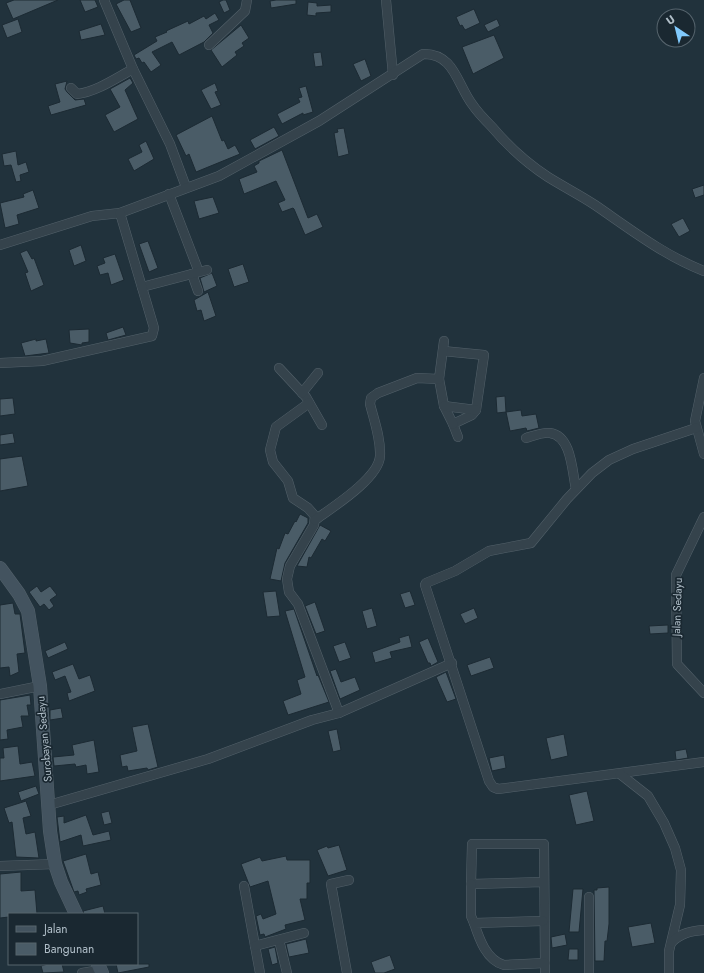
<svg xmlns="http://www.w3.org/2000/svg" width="704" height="973" viewBox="0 0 704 973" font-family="Jost,sans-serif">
  <rect width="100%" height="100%" fill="#21323c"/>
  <!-- building -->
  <g fill="#4a5c67" stroke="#1c2a33">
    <path d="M14,0H58L13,19L6,3Z"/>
    <path d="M80,0H95L98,7L85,12Z"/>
    <path d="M124,0H130L141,28L131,32L116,4Z"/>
    <path d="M223,0H226L230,10L224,13L219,2Z"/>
    <path d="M276,0H296V4L271,8L270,1Z"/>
    <path d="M308,2L317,3V6L331,5V12L316,13V16L307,15Z"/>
    <path d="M474,9L480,23L465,30L462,25L460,26L456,17Z"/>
    <path d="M215,13L219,20L209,25L213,33L204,42L179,55L172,42L152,52L161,65L151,72L144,62L142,63L139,58L136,59L134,55L157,41L155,37L167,32L166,31L188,21L189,24L204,16L206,19Z"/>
    <path d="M18,19L22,32L7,38L2,25Z"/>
    <path d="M497,19L500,26L488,32L484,25Z"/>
    <path d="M101,24L105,35L81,40L79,31Z"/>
    <path d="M241,25L249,38L242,43L244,46L235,52L237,55L222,67L211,50Z"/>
    <path d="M494,35L504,58L473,74L462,47Z"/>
    <path d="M321,52L323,66L315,67L313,53Z"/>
    <path d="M365,59L371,76L361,81L353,64Z"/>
    <path d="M130,78L133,83L125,90L138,119L114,132L105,115L120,107L110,89Z"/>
    <path d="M67,81L65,89L67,92L75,100L84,99L86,105L51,115L48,106L60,102L55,84Z"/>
    <path d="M215,83L218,91L215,92L221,105L211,109L201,90Z"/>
    <path d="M306,86L313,112L303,115V113L282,124L277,114L300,102L298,98L302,97L299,88Z"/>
    <path d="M212,116L222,141L224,140L228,149L235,145L240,154L196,172L189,154L186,156L176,135Z"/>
    <path d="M274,127L279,136L255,149L250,140Z"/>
    <path d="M344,128L349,154L338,157L334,133L338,132L337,129Z"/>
    <path d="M146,141L154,159L134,171L128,159L142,152L139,145Z"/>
    <path d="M282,150L308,218L317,214L323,227L305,235L294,209L293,208L282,212L278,203L285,200L276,181L244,194L239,179L257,172L254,166L259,163V161Z"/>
    <path d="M16,151L18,165L26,162L29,172L20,175L21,181L16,182L11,165L4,166L2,154Z"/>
    <path d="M704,185V195L695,198L692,189Z"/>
    <path d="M33,190L39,208L17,215L19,224L5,228L0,203L24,197L23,194Z"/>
    <path d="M213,197L219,213L199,219L194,201Z"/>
    <path d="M683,218L690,231L679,237L671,224Z"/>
    <path d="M148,241L158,268L149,272L139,244Z"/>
    <path d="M81,245L86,261L74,266L69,250Z"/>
    <path d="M27,250L32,259L34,258L44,285L31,291L25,273L28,272L20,253Z"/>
    <path d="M115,254L124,280L111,285L108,273L100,275L97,266L105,263L103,258Z"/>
    <path d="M243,264L249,282L234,287L228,269Z"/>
    <path d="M212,273L217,286L204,292L200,278Z"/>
    <path d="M208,292L216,316L204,321L201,310L197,311L194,300Z"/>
    <path d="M123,327L126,335L108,340L106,333Z"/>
    <path d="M89,329V342L82,343V345L70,343L69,330Z"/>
    <path d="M36,339V341L46,339L49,353L25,356L21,343Z"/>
    <path d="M505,396L506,412L497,413L496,397Z"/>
    <path d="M13,398L15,414L0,416V399Z"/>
    <path d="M521,410L522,416L536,414L539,428L527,431L526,428L510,431L506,412Z"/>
    <path d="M13,433L15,443L0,445V435Z"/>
    <path d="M22,456L28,486L0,491V459Z"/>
    <path d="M300,514L308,518V523L285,563L281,581L270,579L277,548L279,549L285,533L288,534L295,521L296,522Z"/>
    <path d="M320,525L331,531L325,541L322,539L311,558L309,557L307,567L297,566Z"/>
    <path d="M37,586L41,592L50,586L57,595L50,600L54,606L49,610L44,604L40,607L29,592Z"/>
    <path d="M276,591L280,616L267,617L263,592Z"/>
    <path d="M410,591L415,605L405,608L400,594Z"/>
    <path d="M315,602L325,631L316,634L305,606Z"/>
    <path d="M13,603L15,614H20L25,653L17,654L19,672L10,676L9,667L0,668V605Z"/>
    <path d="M372,608L377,626L367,629L362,611Z"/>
    <path d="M474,608L478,618L465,624L460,614Z"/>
    <path d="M294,609L317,676L318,675L329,702L288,715L283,701L301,694L297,680L305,677L285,611Z"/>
    <path d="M668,625V633L650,634L649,626Z"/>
    <path d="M409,635L412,647L390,652L392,658L375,663L372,652L400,642L399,638Z"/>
    <path d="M428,638L438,662L431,666L430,663H428L419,642Z"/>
    <path d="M65,642L68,649L48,658L45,651Z"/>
    <path d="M345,642L351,658L339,662L333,646Z"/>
    <path d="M490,657L494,668L471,676L467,665Z"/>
    <path d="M73,664L79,679L90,675L95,691L69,701L67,693L71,692L65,676L55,680L52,672Z"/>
    <path d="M336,669L341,682L355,677L360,690L340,699L330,671Z"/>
    <path d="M446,672L456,699L447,702L436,677Z"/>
    <path d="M30,695L31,705H27L29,716H21L23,727L7,730L8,739L0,740V700Z"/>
    <path d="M61,708L63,718L50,720V710Z"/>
    <path d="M148,724L158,767L148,770L147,768L128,771L127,766L122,767L120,755L137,751L132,727Z"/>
    <path d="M337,729L341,750L333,752L328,731Z"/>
    <path d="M564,734L568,756L551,760L546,738Z"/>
    <path d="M94,740L99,772L87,774L86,765L76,767L75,764L54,766L53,757L74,755L72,745Z"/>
    <path d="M18,746L20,764L32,762L35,776L0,781V758H4L3,748Z"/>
    <path d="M686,749L688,758L676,760L675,751Z"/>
    <path d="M504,755L506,768L492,771L489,758Z"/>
    <path d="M36,786L39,794L21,801L18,792Z"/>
    <path d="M587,791L594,821L576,825L569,795Z"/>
    <path d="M26,801L31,816L23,818L26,834L35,832L39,858L16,857L12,822L9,823L4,808Z"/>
    <path d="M109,811L112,823L104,825L101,813Z"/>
    <path d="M86,815L93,835L109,831L111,840L83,846L81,835L60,842L57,817L64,816V823Z"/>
    <path d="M339,845L347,870L328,876L317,850L327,846L328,848Z"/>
    <path d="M86,854L91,874L98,872L101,885L86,889L87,892L79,895L78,891L74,892L63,861Z"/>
    <path d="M286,856L287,860H310V883H307V899H300L305,920L285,925L286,929L265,937L264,934L260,935L256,916L261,914L263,919L276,914L268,881L250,887L241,864L260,857L262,861Z"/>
    <path d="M21,872V891L35,890L37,914H9V917L0,918V874Z"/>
    <path d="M609,887V924L607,941H605L604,961H595L594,890H597V888Z"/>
    <path d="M573,889H583L579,932H569Z"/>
    <path d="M103,906L105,914H84L83,911Z"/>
    <path d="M651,923L655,943L632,947L628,927Z"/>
    <path d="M565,934L567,945L552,948L551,937Z"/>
    <path d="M306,939L309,953L289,957L286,944Z"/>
    <path d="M275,947L278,963L272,965L268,949Z"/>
    <path d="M569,949H578V960H568Z"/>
    <path d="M390,955L395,969L384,973H375L371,962Z"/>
    <path d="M48,964H62L64,972L43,973L41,966Z"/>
    <path d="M116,964H149V967L118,973Z"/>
  </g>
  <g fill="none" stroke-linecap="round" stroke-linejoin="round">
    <defs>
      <g id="street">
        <path d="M104,0L133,69L170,144L186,187"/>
        <path d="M386,0L393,75"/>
        <path d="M209,45L245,11L247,0"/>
        <path d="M71,88L77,94C96,92 116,78 133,69"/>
        <path d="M169,194L197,267"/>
        <path d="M0,245L92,216L120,213L219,176L319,121L423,54C454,53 457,84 472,104C478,113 485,120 492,127C508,146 528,164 548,177C564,187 580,195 595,205C630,229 665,256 704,271"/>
        <path d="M192,274L198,291"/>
        <path d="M142,287L207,270"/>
        <path d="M443,351L484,355L476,410L472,415L453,424L458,437"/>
        <path d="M0,363L42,361L152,336L154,328L120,213"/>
        <path d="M279,368L306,397L322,425"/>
        <path d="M704,378L695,421L704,454"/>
        <path d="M439,379L444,406L453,424"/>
        <path d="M302,393L318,373"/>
        <path d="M309,403L276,427L270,450L273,462L288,481L293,498L308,508L315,516L314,525L290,566L287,579L289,592L298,604L339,713"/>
        <path d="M444,406L476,410"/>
        <path d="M696,428L633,449L609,460L592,473L567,499L531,543L489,551L455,571L426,583L425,585L489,781L493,787L498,789L704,762"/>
        <path d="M526,438C533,436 543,432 550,433C572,436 572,472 576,489"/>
        <path d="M704,517L676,575L677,664L704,693"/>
        <path d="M315,520C333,507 379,478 380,456C381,439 374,420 370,404L371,398L378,393L417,378L439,379L444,341"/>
        <path d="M0,694L40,686"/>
        <path d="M620,774L648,796L664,823L675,848L681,870L680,905L669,951V973"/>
        <path d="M49,805L208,759L312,720L339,713L452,663"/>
        <path d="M0,866L55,864"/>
        <path d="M543,882L471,884L472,844H544L545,963"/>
        <path d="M471,884V916L474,923"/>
        <path d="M244,886L260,973"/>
        <path d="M543,921L474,923C479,938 486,960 504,965L545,963V973"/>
        <path d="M279,940L287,973"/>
        <path d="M672,942C681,933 691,931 704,930"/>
        <path d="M255,946L304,933"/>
        <path d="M82,973L100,970"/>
        <path d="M347,973L331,884L349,880"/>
        <path d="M589,973V897"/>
      </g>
      <g id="secondary">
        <path d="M0,568L19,594L28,611L40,686L50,831L55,864L61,882L76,914"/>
        <path d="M98,964L102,973"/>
      </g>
    </defs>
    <!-- street casing -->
    <use href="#street" stroke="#53616a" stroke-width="10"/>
    <!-- secondary casing -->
    <use href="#secondary" stroke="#53616a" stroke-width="14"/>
    <!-- street -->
    <use href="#street" stroke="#35434c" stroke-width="9"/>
    <!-- secondary -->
    <use href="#secondary" stroke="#43535f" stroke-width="13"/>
  </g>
  <g text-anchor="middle" stroke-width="3.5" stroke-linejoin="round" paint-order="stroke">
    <!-- street labels -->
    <g font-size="11" fill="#b0bec8" stroke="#1a2831">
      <text transform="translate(677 607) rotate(-88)" y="4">Jalan Sedayu</text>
      <text transform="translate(44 739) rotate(-95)" y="4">Surobayan Sedayu</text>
    </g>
  </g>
  <!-- legend -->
  <rect x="8" y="913" width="130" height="52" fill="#1a2831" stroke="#56646d"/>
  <rect x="16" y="926" width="20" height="6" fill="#43535f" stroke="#56646d"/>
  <text x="44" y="933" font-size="12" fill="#b0bec8">Jalan</text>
  <rect x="16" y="943" width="20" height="12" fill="#4a5c67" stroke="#56646d"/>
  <text x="44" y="953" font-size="12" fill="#b0bec8">Bangunan</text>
  <!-- north arrow -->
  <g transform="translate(676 28) rotate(325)"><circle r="19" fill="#1a2831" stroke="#56646d"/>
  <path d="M0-3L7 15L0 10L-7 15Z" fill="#80cafd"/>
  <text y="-6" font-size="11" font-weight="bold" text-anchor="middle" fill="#b0bec8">U</text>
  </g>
</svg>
